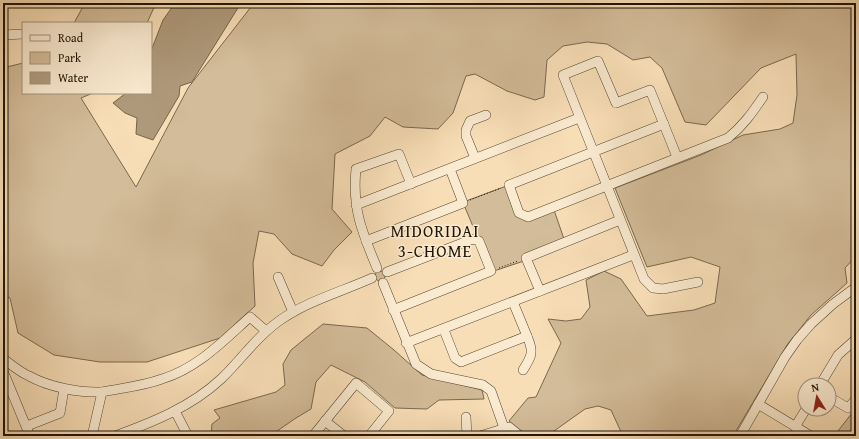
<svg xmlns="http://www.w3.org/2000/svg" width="859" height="439" viewBox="0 0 859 439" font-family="'Gentium Book Plus',serif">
  <rect width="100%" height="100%" fill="#f8deb7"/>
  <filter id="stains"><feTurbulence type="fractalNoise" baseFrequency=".005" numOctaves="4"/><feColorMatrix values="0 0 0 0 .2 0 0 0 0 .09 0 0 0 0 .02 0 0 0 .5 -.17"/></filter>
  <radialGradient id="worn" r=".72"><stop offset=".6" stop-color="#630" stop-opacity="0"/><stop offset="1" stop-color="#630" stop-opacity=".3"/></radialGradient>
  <!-- green -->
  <g fill="#d3bc99" stroke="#79684f">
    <path d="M85,3H156L147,23H74Z"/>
    <path d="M254,3H856V256L845,268L847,283L811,315L787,345L733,436H619L622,434L611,410L598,406L585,409L547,436H528L509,421L528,398L536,397L561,343L548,319L566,321L581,319L590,307L586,280L604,271L621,279L647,316L694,310L715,303L720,267L691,257L647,267L615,188L701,155L743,135L780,129L793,123L797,95L796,54L761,68L706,125L685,122L662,68L650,57L633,60L607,44L587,42L563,46L547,60L544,97L535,100L507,91L475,74L466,76L453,113L438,129L403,127L385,117L370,136L335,154L332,209L352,232L334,250L322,266L292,254L274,234L259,231L253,263L255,306L220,338L147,362H100L54,355L18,333L10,298L3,295V68L23,63V93H93L81,98L136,187L188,88Z"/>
    <path d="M509,185L518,217L554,210L564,239L524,261L494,271L477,236L464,205L466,201Z"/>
    <circle cx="380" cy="276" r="5"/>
    <path d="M323,324L367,328L394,350L422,375L482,390L484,399L439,400L427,409L395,408L365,382L331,365L316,382L311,409L296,418L270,436H211L212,424L220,418L214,410L276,392L285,385L283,364L291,350Z"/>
    <path d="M856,408V436H834Z"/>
  </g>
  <!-- water -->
  <path fill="#ae997a" stroke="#75644b" d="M175,3H241L192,82L180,86L179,96L153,140L136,134L137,118L125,113L113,103L126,93H151V51L163,20Z"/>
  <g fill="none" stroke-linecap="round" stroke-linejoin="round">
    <defs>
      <g id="minor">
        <path d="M3,35L23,34"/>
        <path d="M664,124L509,185L519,213L528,217L728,138C743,126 752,113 763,97"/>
        <path d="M677,157L650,90L616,103L598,61L563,75L644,279L653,288L663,289L698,282"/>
        <path d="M475,158L466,136V130L470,121L486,115"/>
        <path d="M356,205L579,118"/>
        <path d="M366,241L463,203L450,169"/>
        <path d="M377,268C362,232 352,209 356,169L399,154L411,184"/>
        <path d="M387,272L473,239L479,241L491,271L393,310"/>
        <path d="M278,277L293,312"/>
        <path d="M383,283L416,364L431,374L483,385L491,391L504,428"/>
        <path d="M540,291L526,258L620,220"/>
        <path d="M444,330L455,358L461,362L527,336L513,302"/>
        <path d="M406,343L633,255"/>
        <path d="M3,361L5,360C13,366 20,372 29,376C49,387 79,393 102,392L92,436"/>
        <path d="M523,370C532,356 534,352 527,336"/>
        <path d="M3,371L30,436"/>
        <path d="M820,385L838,355L856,339"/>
        <path d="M102,392C122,388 143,386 162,379C198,368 223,341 250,317L266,331"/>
        <path d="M829,397L848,408L856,399"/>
        <path d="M758,404L811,436"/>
        <path d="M175,411L188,436"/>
        <path d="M466,417L467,436"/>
        <path d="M325,421L344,436"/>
        <path d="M27,426L60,413L64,389"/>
        <path d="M795,427L806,409"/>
        <path d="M115,436C153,422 191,407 221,379C241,360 256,337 279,321C307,301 341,292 372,278"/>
        <path d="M313,436L356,383L389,411L369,436"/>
        <path d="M480,436L509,427L520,436"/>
        <path d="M740,436L785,357L797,340L811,324L833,304L856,287"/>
      </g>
    </defs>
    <!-- minor casing -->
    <use href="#minor" stroke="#554632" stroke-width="10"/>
    <!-- path -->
    <g stroke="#1f1405" stroke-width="1" stroke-dasharray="1 2" stroke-linecap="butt">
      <path d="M470,200L501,188"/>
      <path d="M499,268L518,261"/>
    </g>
    <!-- minor -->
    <use href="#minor" stroke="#faead0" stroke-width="9"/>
  </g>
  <g text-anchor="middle" stroke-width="3" stroke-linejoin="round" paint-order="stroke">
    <!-- neighbourhood labels -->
    <g font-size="17" letter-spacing="1" fill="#1f1405" stroke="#faead0">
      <text x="435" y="237">MIDORIDAI<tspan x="435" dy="20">3-CHOME</tspan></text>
    </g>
  </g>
  <!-- margin -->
  <rect width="859" height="439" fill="none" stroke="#f8deb7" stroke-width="16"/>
  <rect x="4" y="4" width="851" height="431" fill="none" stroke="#1f1405" stroke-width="2"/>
  <rect x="8" y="8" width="843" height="423" fill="none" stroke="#1f1405"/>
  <!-- legend -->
  <rect x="22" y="22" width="130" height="72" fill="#faead0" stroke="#a2947f"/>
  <rect x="30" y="35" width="20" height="6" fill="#faead0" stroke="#a2947f"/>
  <text x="58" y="42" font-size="12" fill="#1f1405">Road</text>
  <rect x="30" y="52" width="20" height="12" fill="#d3bc99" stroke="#a2947f"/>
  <text x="58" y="62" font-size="12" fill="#1f1405">Park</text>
  <rect x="30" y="72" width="20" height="12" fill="#ae997a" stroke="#a2947f"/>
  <text x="58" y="82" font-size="12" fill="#1f1405">Water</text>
  <!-- north arrow -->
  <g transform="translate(817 397) rotate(349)"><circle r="19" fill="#faead0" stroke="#a2947f"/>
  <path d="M0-3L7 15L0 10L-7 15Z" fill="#8f2418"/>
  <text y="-6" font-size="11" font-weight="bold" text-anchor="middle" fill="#1f1405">N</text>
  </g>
  <rect width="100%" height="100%" filter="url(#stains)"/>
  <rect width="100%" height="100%" fill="url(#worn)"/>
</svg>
